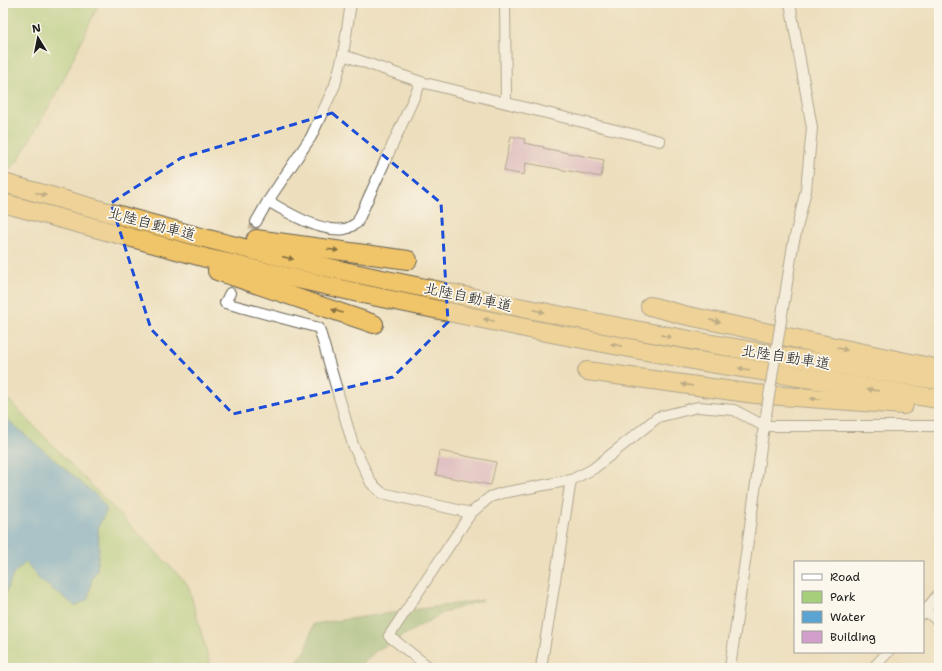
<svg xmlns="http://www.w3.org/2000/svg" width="942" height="671" viewBox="0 0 942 671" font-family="'Shantell Sans','Klee One',sans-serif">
  <rect width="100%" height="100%" fill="#fbf7ec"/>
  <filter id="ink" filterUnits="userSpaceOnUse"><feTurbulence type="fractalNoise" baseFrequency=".025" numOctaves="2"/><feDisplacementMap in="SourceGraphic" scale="8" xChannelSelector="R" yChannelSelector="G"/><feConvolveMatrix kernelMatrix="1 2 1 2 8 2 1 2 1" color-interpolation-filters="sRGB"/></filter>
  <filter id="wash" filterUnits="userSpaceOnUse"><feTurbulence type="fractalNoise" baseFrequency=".012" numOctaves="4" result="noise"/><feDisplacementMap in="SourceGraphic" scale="16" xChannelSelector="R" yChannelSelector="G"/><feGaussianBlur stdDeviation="0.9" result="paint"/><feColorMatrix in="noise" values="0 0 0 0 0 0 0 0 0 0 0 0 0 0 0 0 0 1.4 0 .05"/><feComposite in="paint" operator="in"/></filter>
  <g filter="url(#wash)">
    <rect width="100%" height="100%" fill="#eddfbd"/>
    <!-- green -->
    <g fill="#a6cf7b" stroke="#61764c">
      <path d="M3,3H99L59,89L17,162L3,176Z"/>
      <path d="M3,394L188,585L211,668H3Z"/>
    </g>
    <!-- forest -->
    <path fill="#84b26b" stroke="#506744" d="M483,600L443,613L376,651L358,668H291L306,650L313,624Z"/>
    <!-- water -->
    <path fill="#5ba3d1" stroke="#3c6076" d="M3,416L98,497L107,510L98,527L99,547L97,570L92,579L88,599L75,606L39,579L26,562L14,573L5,594L3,606Z"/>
    <g id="blocks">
      <!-- building -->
      <g fill="#d29eca">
        <path d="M511,136L525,139L524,143L544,147L543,148L604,160L601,177L526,163L524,175L504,171Z"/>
        <path d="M440,451L496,462L491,485L436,475Z"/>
      </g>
    </g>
  </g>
  <g filter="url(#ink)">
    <use href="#blocks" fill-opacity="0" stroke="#656054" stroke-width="1"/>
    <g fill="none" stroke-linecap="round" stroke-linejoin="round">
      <!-- minor-tunnel -->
      <path stroke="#c3b89d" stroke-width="10" stroke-dasharray="10 5" stroke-linecap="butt" d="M248,244L256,222"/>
      <defs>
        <g id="minor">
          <path d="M505,3L506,102"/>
          <path d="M343,55L421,82L660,141"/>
          <path d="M268,201C288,213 321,233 345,229C349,228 353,225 357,223L421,82"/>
          <path d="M256,222L268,201L311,137L335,85L343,55L351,3"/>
          <path d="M230,293L225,303L319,328L353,445L371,483L382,493L471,513"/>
          <path d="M783,308L793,245L806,190L812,128L790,3"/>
          <path d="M926,611L939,622"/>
          <path d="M923,614L939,593"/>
          <path d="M430,668L389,636L471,513L490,497L502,493L571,480L593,469L658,417L698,407L734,410L764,426H939"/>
          <path d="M541,668L571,480"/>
          <path d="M730,668L765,419"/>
          <path d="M873,668L888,652"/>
        </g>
        <g id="motorway">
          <path d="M3,183C73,202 142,222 212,240C297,262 384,280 470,297C626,330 782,358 939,380"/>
          <path d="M3,203L206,258L363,294L530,329L698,361L939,399"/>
          <path d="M256,239L408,260"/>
          <path d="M217,271L374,324"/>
          <path d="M650,306L684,315L939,369"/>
          <path d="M587,371L755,394L904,405"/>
        </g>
      </defs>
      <!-- minor casing -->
      <use href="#minor" stroke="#656054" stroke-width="12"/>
      <!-- motorway casing -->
      <use href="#motorway" stroke="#656054" stroke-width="20"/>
      <!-- minor -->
      <use href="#minor" stroke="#fff" stroke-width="10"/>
      <!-- motorway -->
      <use href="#motorway" stroke="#f0c469" stroke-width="18"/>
      <defs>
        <path id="minor-bridge" d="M766,415L783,308"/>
      </defs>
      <!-- minor-bridge casing -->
      <use href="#minor-bridge" stroke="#656054" stroke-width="12" stroke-linecap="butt"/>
      <!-- minor-bridge -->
      <use href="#minor-bridge" stroke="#fff" stroke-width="10"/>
    </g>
    <!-- one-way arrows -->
    <defs><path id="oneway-solid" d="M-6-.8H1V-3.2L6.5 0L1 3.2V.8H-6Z"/></defs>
    <g fill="#867042">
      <use href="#oneway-solid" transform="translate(41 194) rotate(15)"/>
      <use href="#oneway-solid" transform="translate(333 250) rotate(7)"/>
      <use href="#oneway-solid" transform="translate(288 258) rotate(13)"/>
      <use href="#oneway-solid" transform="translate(337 311) rotate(-161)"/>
      <use href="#oneway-solid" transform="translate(539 311) rotate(11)"/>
      <use href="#oneway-solid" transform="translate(489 320) rotate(-168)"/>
      <use href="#oneway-solid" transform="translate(715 321) rotate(11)"/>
      <use href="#oneway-solid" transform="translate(666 336) rotate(11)"/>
      <use href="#oneway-solid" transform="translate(616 345) rotate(-169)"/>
      <use href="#oneway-solid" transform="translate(842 349) rotate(13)"/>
      <use href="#oneway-solid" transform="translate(744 369) rotate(-170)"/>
      <use href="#oneway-solid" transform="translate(687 385) rotate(-172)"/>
      <use href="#oneway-solid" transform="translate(873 390) rotate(-172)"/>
      <use href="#oneway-solid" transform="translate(816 399) rotate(-175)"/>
    </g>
  </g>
  <!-- marked area -->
  <path d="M0 0H942V671H0ZM332,113L441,203L448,322L393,377L233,414L151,329L111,203L181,158Z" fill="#eddfbd" fill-opacity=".55" fill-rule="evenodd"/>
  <path fill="none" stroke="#1d4ed8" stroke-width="3" stroke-dasharray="8 5" stroke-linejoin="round" d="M332,113L441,203L448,322L393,377L233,414L151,329L111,203L181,158Z"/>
  <g text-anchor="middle" stroke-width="3.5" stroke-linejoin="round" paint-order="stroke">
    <!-- street labels -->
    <g font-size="15" fill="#1c1c1c" stroke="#fbf7ec">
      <text transform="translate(152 224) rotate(15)" y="5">北陸自動車道</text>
      <text transform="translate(468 297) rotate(12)" y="5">北陸自動車道</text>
      <text transform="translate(786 357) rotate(9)" y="5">北陸自動車道</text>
    </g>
  </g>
  <!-- margin -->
  <rect width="942" height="671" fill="none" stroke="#fbf7ec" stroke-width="16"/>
  <!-- legend -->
  <rect x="794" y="561" width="130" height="92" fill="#fbf7ec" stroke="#a29f99"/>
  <rect x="802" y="574" width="20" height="6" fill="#ffffff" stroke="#a29f99"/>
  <text x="830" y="581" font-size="12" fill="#1c1c1c">Road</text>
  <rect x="802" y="591" width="20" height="12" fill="#a6cf7b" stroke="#a29f99"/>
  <text x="830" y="601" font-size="12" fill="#1c1c1c">Park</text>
  <rect x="802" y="611" width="20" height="12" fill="#5ba3d1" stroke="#a29f99"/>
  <text x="830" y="621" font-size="12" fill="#1c1c1c">Water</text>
  <rect x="802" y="631" width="20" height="12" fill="#d29eca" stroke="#a29f99"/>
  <text x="830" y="641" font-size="12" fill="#1c1c1c">Building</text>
  <!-- north arrow -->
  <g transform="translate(38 38) rotate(350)" stroke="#fbf7ec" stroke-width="3" paint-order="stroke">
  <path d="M0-3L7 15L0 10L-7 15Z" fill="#1c1c1c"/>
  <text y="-6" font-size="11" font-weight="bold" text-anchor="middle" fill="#1c1c1c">N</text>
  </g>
</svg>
